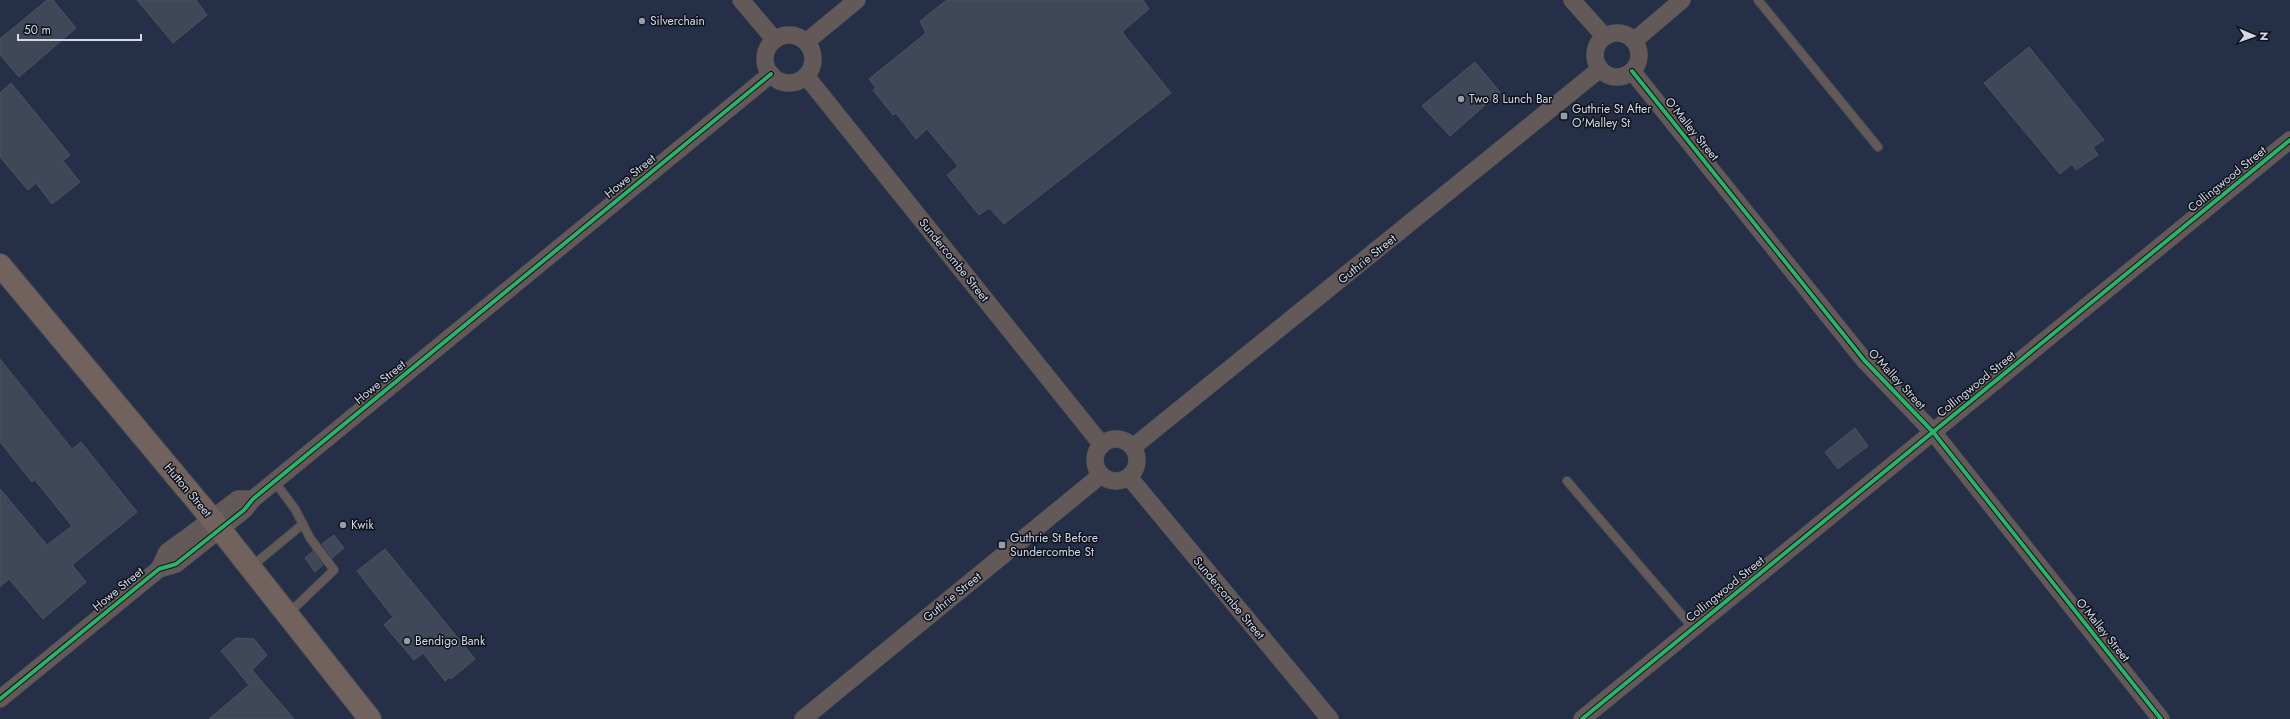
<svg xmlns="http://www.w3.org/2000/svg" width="2290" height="719" viewBox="0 0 2290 719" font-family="Jost,sans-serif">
  <rect width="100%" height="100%" fill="#272c38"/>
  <!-- built -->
  <rect fill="#262f48" x="0" y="0" width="2290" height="719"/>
  <!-- building -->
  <g fill="#404759" stroke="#4e525c">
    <path d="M47,0H53L76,28L19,77L0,55V39Z"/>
    <path d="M137,0H196L207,15L173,43Z"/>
    <path d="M947,0H1143L1149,9L1122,32L1171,93L1004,224L989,208L979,215L947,175L958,166L927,129L916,139L896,113L893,115L873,90L876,88L869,79L926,33L920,21Z"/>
    <path d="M2029,47L2104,140L2093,147L2098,155L2076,170L2072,164L2060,174L1984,83Z"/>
    <path d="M1475,62L1500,92L1450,136L1422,106Z"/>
    <path d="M11,83L70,155L63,161L80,182L52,204L36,183L28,190L0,157V93Z"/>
    <path d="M0,359L72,449L81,442L137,512L72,565L86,582L43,619L9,579L0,587V489L47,545L72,526L34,479L32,482L0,442Z"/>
    <path d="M1855,428L1868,446L1838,469L1825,452Z"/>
    <path d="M334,535L344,548L332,558L322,544Z"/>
    <path d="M385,549L475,659L451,679L449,677L445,681L423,653L414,660L384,625L393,617L357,571Z"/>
    <path d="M313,551L323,565L315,572L305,558Z"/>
    <path d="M236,638L254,639L267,655L252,670L294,719H209L249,685L221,651Z"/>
  </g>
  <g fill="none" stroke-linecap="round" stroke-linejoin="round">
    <defs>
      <g id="lane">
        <path d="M1758,0L1878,147"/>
        <path d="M274,481L295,509L310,538L334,570L288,614"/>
        <path d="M1567,481L1693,628"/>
        <path d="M251,567L303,524"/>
      </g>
      <g id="street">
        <path d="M741,0L775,40"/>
        <path d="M1572,0L1605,37"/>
        <circle cx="1617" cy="55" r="22"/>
        <circle cx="789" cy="59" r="24"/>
        <path d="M1634,41L1682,0"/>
        <path d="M806,42L857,0"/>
        <path d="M1632,71L1864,360L1933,432L2161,719"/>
        <path d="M806,76L1102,445"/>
        <circle cx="1116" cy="460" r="21"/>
        <path d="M1133,447L1600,69"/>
        <path d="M1129,477L1330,719"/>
        <path d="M159,569L167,552L189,536L238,499H253"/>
        <path d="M0,699L159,569L176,564L244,510L253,499L771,74"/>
        <path d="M803,719L1101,475"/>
        <path d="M1582,719L2290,140"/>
      </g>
      <path id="primary" d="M0,265L212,519L370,719"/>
    </defs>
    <!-- lane casing -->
    <use href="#lane" stroke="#444952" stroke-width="10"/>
    <!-- street casing -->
    <use href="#street" stroke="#444952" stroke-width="18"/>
    <!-- primary casing -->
    <use href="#primary" stroke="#444952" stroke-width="24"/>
    <!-- lane -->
    <use href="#lane" stroke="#635959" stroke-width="8"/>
    <!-- street -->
    <use href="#street" stroke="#635959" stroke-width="17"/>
    <!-- primary -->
    <use href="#primary" stroke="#72625e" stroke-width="22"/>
    <defs>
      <g id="cycleway">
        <path d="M1632,71L1864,360L1933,432L2161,719"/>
        <path d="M0,699L159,569L176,564L244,510L253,499L771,74"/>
        <path d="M1582,719L2290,140"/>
      </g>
    </defs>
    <!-- cycleway casing -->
    <use href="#cycleway" stroke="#0e121b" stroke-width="6"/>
    <!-- cycleway -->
    <use href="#cycleway" stroke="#2db169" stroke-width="4"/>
  </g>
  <!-- markers -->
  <g fill="#979caa" stroke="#0e121b" stroke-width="1.5">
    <circle cx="642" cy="21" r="4"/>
    <circle cx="1461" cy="99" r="4"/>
    <rect x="1560" y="112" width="8" height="8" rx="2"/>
    <circle cx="343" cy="525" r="4"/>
    <rect x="998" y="541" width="8" height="8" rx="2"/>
    <circle cx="407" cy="641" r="4"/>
  </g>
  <g text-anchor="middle" stroke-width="3" stroke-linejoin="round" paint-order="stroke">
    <!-- poi labels -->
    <g font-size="12" fill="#d3d9e7" stroke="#0e121b" text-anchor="start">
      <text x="650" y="25">Silverchain</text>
      <text x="1469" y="103">Two 8 Lunch Bar</text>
      <text x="1572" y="113">Guthrie St After<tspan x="1572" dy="14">O'Malley St</tspan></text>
      <text x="351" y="529">Kwik</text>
      <text x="1010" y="542">Guthrie St Before<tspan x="1010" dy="14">Sundercombe St</tspan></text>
      <text x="415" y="645">Bendigo Bank</text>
    </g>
    <!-- street labels -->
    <g font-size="12" fill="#d3d9e7" stroke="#0e121b">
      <text transform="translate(1692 129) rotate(51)" y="4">O'Malley Street</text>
      <text transform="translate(630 176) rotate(-39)" y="4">Howe Street</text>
      <text transform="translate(2227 179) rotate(-39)" y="4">Collingwood Street</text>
      <text transform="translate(1367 259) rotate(-39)" y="4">Guthrie Street</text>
      <text transform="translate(954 260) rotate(51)" y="4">Sundercombe Street</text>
      <text transform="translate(1897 379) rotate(47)" y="4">O'Malley Street</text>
      <text transform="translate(380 382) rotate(-39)" y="4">Howe Street</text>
      <text transform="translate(1976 384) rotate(-39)" y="4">Collingwood Street</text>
      <text transform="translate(188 490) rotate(50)" y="4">Hutton Street</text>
      <text transform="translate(118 589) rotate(-39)" y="4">Howe Street</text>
      <text transform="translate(1725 589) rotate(-39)" y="4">Collingwood Street</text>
      <text transform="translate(952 597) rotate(-39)" y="4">Guthrie Street</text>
      <text transform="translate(1229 598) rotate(50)" y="4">Sundercombe Street</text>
      <text transform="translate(2103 630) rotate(51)" y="4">O'Malley Street</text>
    </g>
  </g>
  <!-- north arrow -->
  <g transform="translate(2254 36) rotate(92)" stroke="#0e121b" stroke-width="3" paint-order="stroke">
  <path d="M0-3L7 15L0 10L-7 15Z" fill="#d3d9e7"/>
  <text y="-6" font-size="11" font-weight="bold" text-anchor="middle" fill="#d3d9e7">N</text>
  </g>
  <!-- scale -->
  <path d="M18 34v6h123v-6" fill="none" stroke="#d3d9e7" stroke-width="2"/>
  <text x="24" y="34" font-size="12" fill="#d3d9e7" stroke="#0e121b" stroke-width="3" paint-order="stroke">50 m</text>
</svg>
